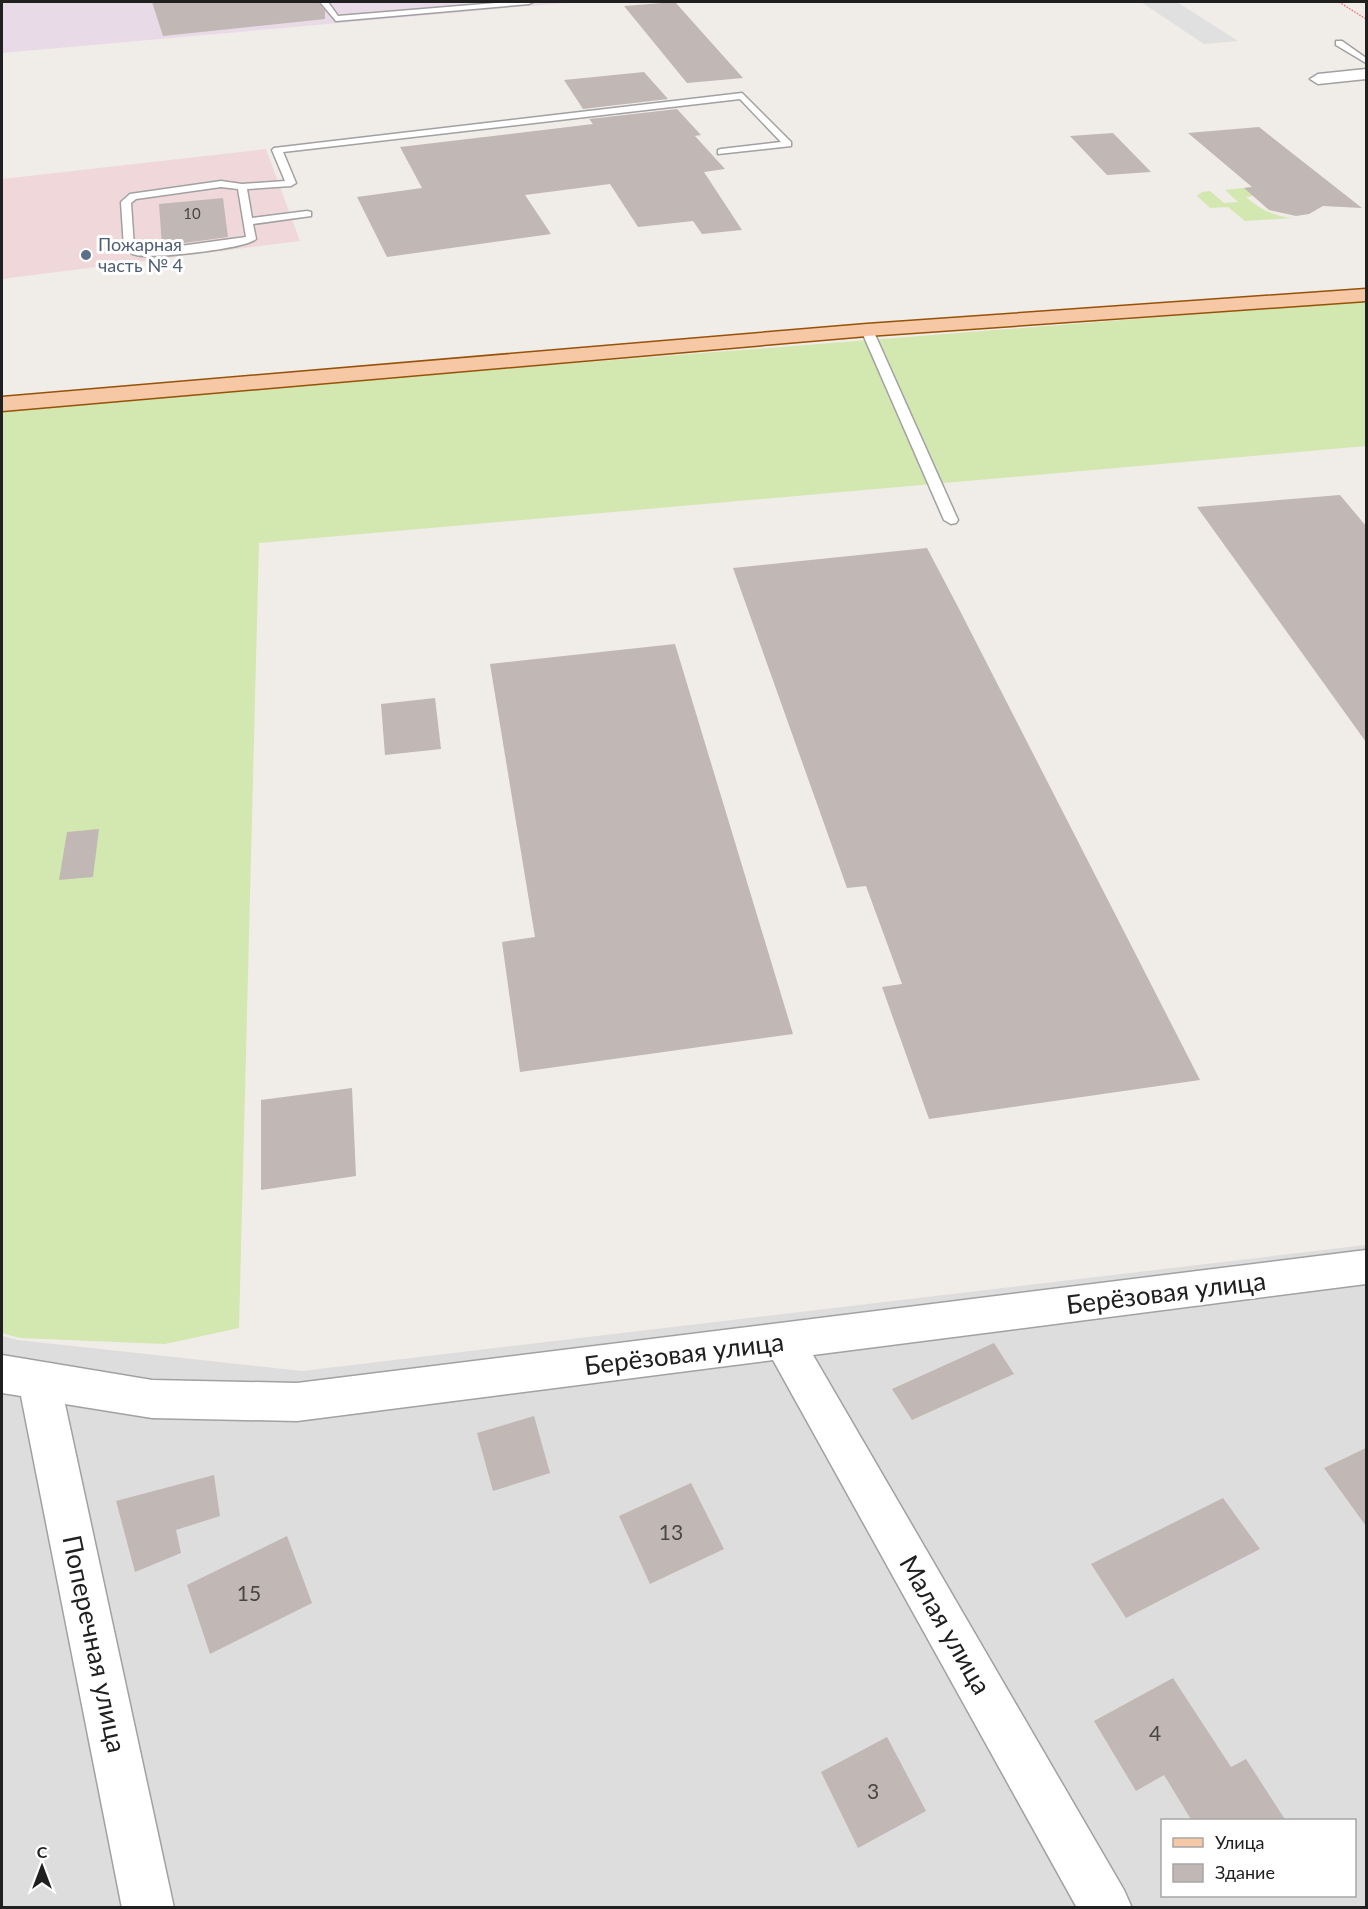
<svg xmlns="http://www.w3.org/2000/svg" width="1368" height="1909" viewBox="0 0 1368 1909" font-family="Lato,sans-serif">
  <rect width="100%" height="100%" fill="#f0ece7"/>
  <!-- residential -->
  <path fill="#dedddd" fill-rule="evenodd" d="M1366,1245V1907L2,1908V1336L18,1340L302,1371ZM1162,1820H1354V1896H1162Z"/>
  <!-- commercial -->
  <path fill="#f0d8da" d="M266,149L300,241L2,279V179Z"/>
  <!-- industrial -->
  <path fill="#e9dae8" d="M2,2H576L2,53Z"/>
  <!-- grass -->
  <g fill="#d3e7b0">
    <path d="M1252,187L1260,195L1246,197C1260,209 1272,216 1292,218L1245,221L1228,207L1210,208L1197,196L1202,192L1210,191L1224,203L1238,202L1225,190Z"/>
    <path d="M1366,301V446L259,543L239,1328L165,1344L20,1338L2,1333V408Z"/>
  </g>
  <!-- parking -->
  <path fill="#e0e0e0" d="M1141,2H1177L1238,41L1204,44Z"/>
  <!-- building -->
  <g fill="#c1b7b4">
    <path d="M152,2H318L325,11V19L163,36Z"/>
    <path d="M675,2L743,78L687,83L624,6Z"/>
    <path d="M644,72L668,99L583,109L564,80Z"/>
    <path d="M677,109L701,135L695,136L725,169L704,172L742,230L702,234L693,221L638,227L610,184L525,195L551,234L387,257L357,197L422,188L400,147L593,124L589,119Z"/>
    <path d="M1259,127L1362,208L1323,206L1309,214L1296,216L1269,210L1244,188L1252,187L1188,133Z"/>
    <path d="M1113,133L1151,172L1107,175L1070,136Z"/>
    <path d="M223,198L228,237L162,246L159,204Z"/>
    <path d="M1340,495L1366,526V742L1197,507Z"/>
    <path d="M927,548L957,605L1200,1080L929,1119L882,987L902,984L866,886L847,888L733,568Z"/>
    <path d="M675,644L793,1034L520,1072L502,942L535,937L490,664Z"/>
    <path d="M435,698L441,749L385,755L381,704Z"/>
    <path d="M99,829L93,877L59,880L67,832Z"/>
    <path d="M352,1088L356,1176L261,1190V1100Z"/>
    <path d="M994,1343L1014,1374L912,1420L892,1389Z"/>
    <path d="M534,1416L550,1473L493,1491L477,1433Z"/>
    <path d="M1366,1448V1526L1324,1468Z"/>
    <path d="M214,1475L220,1516L176,1530L181,1553L135,1572L116,1501Z"/>
    <path d="M691,1483L724,1549L650,1584L619,1516Z"/>
    <path d="M1223,1498L1260,1549L1126,1618L1091,1564Z"/>
    <path d="M287,1536L312,1603L210,1654L187,1585Z"/>
    <path d="M1173,1678L1231,1767L1246,1759L1286,1821H1192L1164,1775L1136,1791L1094,1721Z"/>
    <path d="M887,1737L926,1811L858,1848L821,1772Z"/>
  </g>
  <g fill="none" stroke-linecap="round" stroke-linejoin="round">
    <defs>
      <g id="service">
        <path d="M320,2H328L338,16L508,2H533L529,4L336,21Z"/>
        <path d="M1336,41H1342L1366,58V63L1336,45Z"/>
        <path d="M742,93L791,142V146L718,154V150L721,149L781,142L740,99L283,152L296,183L291,186L247,189L252,218L307,211L311,212V216L253,224L256,239C245,249 152,259 136,255C131,254 127,251 124,248L121,202L130,194L221,181L242,184L285,181L272,150L274,148ZM221,187L238,189L246,237L151,250L134,247L131,203L136,199Z"/>
        <path d="M867,327L873,330L958,520L956,523L951,524L944,520L861,330Z"/>
      </g>
      <g id="minor">
        <path d="M1366,69V79L1318,84L1310,79L1318,74Z"/>
        <path d="M1366,1250V1284L813,1355L1124,1890L1132,1908H1077L773,1360L297,1421L152,1418L65,1404L174,1908H122L21,1396L2,1393V1355L152,1380L297,1383Z"/>
      </g>
      <path id="primary" d="M1366,289V301L867,336L2,411V397L867,324Z"/>
    </defs>
    <!-- service casing -->
    <use href="#service" stroke="#a1a1a1" stroke-width="3"/>
    <!-- minor casing -->
    <use href="#minor" stroke="#a1a1a1" stroke-width="3"/>
    <!-- primary casing -->
    <use href="#primary" stroke="#955208" stroke-width="3"/>
    <!-- path -->
    <path stroke="#f3767b" stroke-width="1.5" stroke-dasharray="1.5 1.5" stroke-linecap="butt" d="M1339,2L1366,19"/>
    <!-- service -->
    <use href="#service" fill="#fff" fill-rule="evenodd"/>
    <!-- minor -->
    <use href="#minor" fill="#fff" fill-rule="evenodd"/>
    <!-- primary -->
    <use href="#primary" fill="#f7c8a5" fill-rule="evenodd"/>
  </g>
  <!-- markers -->
  <circle fill="#5c6f8a" stroke="#fff" stroke-width="2" cx="86" cy="255" r="6"/>
  <g text-anchor="middle" stroke-width="6" stroke-linejoin="round" paint-order="stroke">
    <!-- far-number labels -->
    <g font-size="15" fill="#484645">
      <text x="192" y="219">10</text>
    </g>
    <!-- far-service labels -->
    <g font-size="18" fill="#4e5e75" stroke="#fff" text-anchor="start">
      <text x="98" y="251">Пожарная<tspan x="98" dy="21">часть № 4</tspan></text>
    </g>
    <!-- near-number labels -->
    <g font-size="21" fill="#484645">
      <text x="671" y="1540">13</text>
      <text x="249" y="1601">15</text>
      <text x="1155" y="1741">4</text>
      <text x="873" y="1799">3</text>
    </g>
    <!-- near-street labels -->
    <g font-size="26" fill="#202020" stroke="#fff">
      <text transform="translate(1166 1293) rotate(-7)" y="9">Берёзовая улица</text>
      <text transform="translate(684 1354) rotate(-7)" y="9">Берёзовая улица</text>
      <text transform="translate(945 1625) rotate(60)" y="9">Малая улица</text>
      <text transform="translate(94 1644) rotate(78)" y="9">Поперечная улица</text>
    </g>
  </g>
  <!-- border -->
  <rect width="1368" height="1909" fill="none" stroke="#202020" stroke-width="6"/>
  <!-- legend -->
  <rect x="1161" y="1819" width="195" height="78" fill="#ffffff" stroke="#a6a6a6" stroke-width="1.5"/>
  <rect x="1173" y="1838" width="30" height="9" fill="#f7c8a5" stroke="#a6a6a6" stroke-width="1.5"/>
  <text x="1215" y="1849" font-size="18" fill="#202020">Улица</text>
  <rect x="1173" y="1864" width="30" height="18" fill="#c1b7b4" stroke="#a6a6a6" stroke-width="1.5"/>
  <text x="1215" y="1879" font-size="18" fill="#202020">Здание</text>
  <!-- north arrow -->
  <g transform="translate(42 1867)" stroke="#ffffff" stroke-width="4.5" paint-order="stroke">
  <path d="M0-4.5L10 22L0 15L-10 22Z" fill="#202020"/>
  <text y="-9" font-size="16" font-weight="bold" text-anchor="middle" fill="#202020">С</text>
  </g>
</svg>
